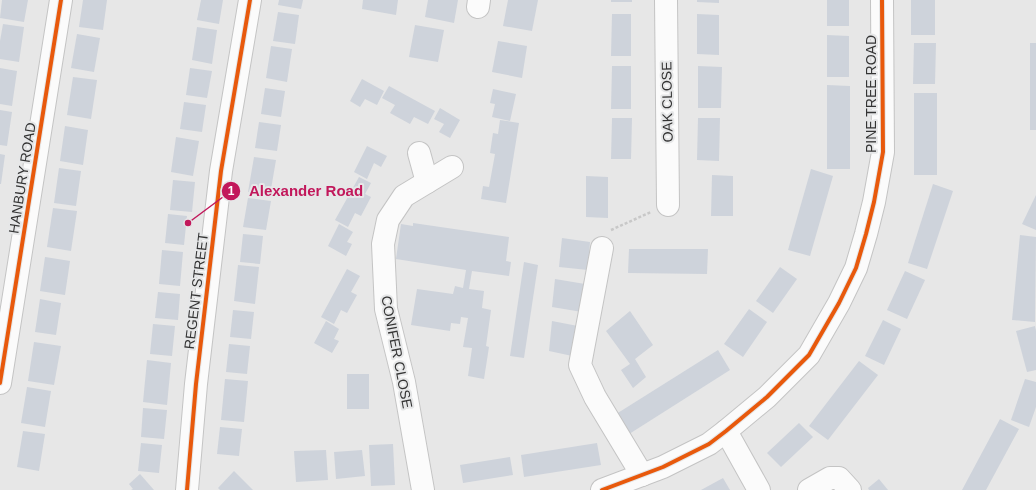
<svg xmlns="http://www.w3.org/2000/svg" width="1036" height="490" viewBox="0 0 1036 490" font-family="Arial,sans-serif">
  <rect width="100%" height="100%" fill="#e7e7e7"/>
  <!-- building -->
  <g fill="#ced3db">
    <path d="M2,0H28L24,22L0,18Z"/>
    <path d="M83,0H107L103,30L79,27Z"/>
    <path d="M201,0H223L219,24L197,20Z"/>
    <path d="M279,0H303L301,9L278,5Z"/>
    <path d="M363,0H398L396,15L362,9Z"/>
    <path d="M428,0H458L454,23L425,17Z"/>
    <path d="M508,0H538L532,31L503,26Z"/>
    <rect x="611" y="0" width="21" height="2"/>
    <path d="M697,0H719V3L697,2Z"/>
    <rect x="827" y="0" width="22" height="26"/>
    <rect x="911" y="0" width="24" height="35"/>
    <path d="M278,12L299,15L295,44L273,41Z"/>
    <path d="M612,14H631V56H611Z"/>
    <path d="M697,14L719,15V55L697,54Z"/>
    <path d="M3,24L24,27L19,62L0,59V41Z"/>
    <path d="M415,25L444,30L438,62L409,57Z"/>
    <path d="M197,27L217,30L212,64L192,60Z"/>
    <path d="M77,34L100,38L94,72L71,68Z"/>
    <path d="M827,35L849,36V77H827Z"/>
    <path d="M498,41L527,46L522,78L492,72Z"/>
    <path d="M914,43H936L935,84H913Z"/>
    <rect x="1030" y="43" width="6" height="87"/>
    <path d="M271,46L292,49L287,82L266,78Z"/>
    <path d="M612,66H631V109H611Z"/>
    <path d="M698,66L722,67L721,108H698Z"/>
    <path d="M0,68L17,71L12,106L0,104Z"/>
    <path d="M190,68L212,71L207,98L186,95Z"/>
    <path d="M73,77L97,80L91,119L67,115Z"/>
    <path d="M362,79L384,91L377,105L365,99L360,107L350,101Z"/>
    <path d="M827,85L850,86V169H827Z"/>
    <path d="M389,86L435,111L428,124L414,117L410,124L390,113L395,105L382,98Z"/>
    <path d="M265,88L285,91L281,117L261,114Z"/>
    <path d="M493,89L516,94L510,121L492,117L495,104L490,103Z"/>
    <rect x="914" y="93" width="23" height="82"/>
    <path d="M184,102L206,105L202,132L180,129Z"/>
    <path d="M440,108L460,120L450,138L439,132L444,124L434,119Z"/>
    <path d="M0,110L12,112L7,146L0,145Z"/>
    <path d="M612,118H632L631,159H611Z"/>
    <path d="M698,118H720L719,161L697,160Z"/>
    <path d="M500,120L519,123L506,203L481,199L483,186L489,187L495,154L490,153L493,133L498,134Z"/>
    <path d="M259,122L281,125L277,151L255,148Z"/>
    <path d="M65,126L88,130L83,165L60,161Z"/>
    <path d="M176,137L199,141L193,176L171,172Z"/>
    <path d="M367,146L387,156L381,167L374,163L367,179L354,172Z"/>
    <path d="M0,154L5,155L1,184H0Z"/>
    <path d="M254,157L276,160L270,195L248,192Z"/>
    <path d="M59,168L81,171L76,206L54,203Z"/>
    <path d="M811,169L833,176L810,256L788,250Z"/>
    <path d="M712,175L733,176V216H711Z"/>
    <path d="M586,176L608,177V218L586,217Z"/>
    <path d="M359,177L371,183L365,194L371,197L361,216L355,213L348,227L335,220Z"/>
    <path d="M173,180L195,182L192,212L170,210Z"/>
    <path d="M933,184L953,191L927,269L908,263Z"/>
    <path d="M1036,195V230L1022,224Z"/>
    <path d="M248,198L271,201L266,230L243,227Z"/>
    <path d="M53,208L77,211L71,251L47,247Z"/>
    <path d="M168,214L187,216L184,245L165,243Z"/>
    <path d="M413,223L509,237L506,261L511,262L509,276L472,271L469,289L484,291L482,308L491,310L486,346L489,347L484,379L468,376L472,348L463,347L468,318L461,317L460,324L451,323L450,331L411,325L417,289L453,294L455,286L463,288L466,270L396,259L401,224L413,226Z"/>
    <path d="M339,224L353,232L347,242L352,244L346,256L328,246Z"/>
    <path d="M243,234L263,236L260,264L240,262Z"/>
    <path d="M1020,235L1036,237L1035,322L1012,320Z"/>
    <path d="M562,238L590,242L588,270L559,267Z"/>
    <path d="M629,249H708L707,274L628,273Z"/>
    <path d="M162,250L183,252L180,286L159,284Z"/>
    <path d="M45,257L70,261L65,295L40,291Z"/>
    <path d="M524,262L538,265L524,358L510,356Z"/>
    <path d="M238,265L259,267L255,304L234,301Z"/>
    <path d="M780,267L797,279L773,313L756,301Z"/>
    <path d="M347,269L360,276L351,292L357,295L347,313L341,310L334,324L321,317Z"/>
    <path d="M905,271L925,280L907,319L887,310Z"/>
    <path d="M555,279L585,284L582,312L552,307Z"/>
    <path d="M158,292L180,294L178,320L155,318Z"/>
    <path d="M40,299L61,303L56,335L35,332Z"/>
    <path d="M749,309L767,322L743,357L724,344Z"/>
    <path d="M233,310L254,312L251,339L230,337Z"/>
    <path d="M630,311L653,345L635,359L646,377L633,388L621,370L630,364L606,331Z"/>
    <path d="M883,320L901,329L884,365L865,356Z"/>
    <path d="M326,321L339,329L334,339L339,341L332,353L314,343Z"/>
    <path d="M552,321L583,327L577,357L549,351Z"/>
    <path d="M153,324L175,326L172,356L150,354Z"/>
    <path d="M1035,326L1036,331V370L1027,372L1016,331Z"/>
    <path d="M34,342L61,346L54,385L28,381Z"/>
    <path d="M229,344L250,346L247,374L226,372Z"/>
    <path d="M718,350L730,370L626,436L613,416Z"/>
    <path d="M147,360L171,363L167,405L143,402Z"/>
    <path d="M859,361L878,375L828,440L809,426Z"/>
    <rect x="347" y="374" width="22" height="35"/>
    <path d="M225,379L248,381L244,422L221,420Z"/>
    <path d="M1025,379L1036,382V407L1029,427L1011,420Z"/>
    <path d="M27,387L51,391L45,427L21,423Z"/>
    <path d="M143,408L167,410L164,439L141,437Z"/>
    <path d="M1000,419L1019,429L986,490H962Z"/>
    <path d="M799,423L813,437L781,467L767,453Z"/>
    <path d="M220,427L242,429L239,456L217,454Z"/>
    <path d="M23,431L45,434L39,471L17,467Z"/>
    <path d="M141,443L162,445L159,473L138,471Z"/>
    <path d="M597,443L601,465L524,477L521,455Z"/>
    <path d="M393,444L395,485L371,486L369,445Z"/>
    <path d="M326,450L328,480L296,482L294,451Z"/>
    <path d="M362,450L365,476L336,479L334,452Z"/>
    <path d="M510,457L513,475L463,483L460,465Z"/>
    <path d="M234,471L253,490H220L218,488Z"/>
    <path d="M140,474L154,490H131L133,489L129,484Z"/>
    <path d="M723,478L730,490H701Z"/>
    <path d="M879,479L888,490H869L868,488Z"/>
  </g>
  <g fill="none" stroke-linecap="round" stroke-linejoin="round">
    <defs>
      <g id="minor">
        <path d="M666,0L668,205"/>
        <path d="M478,7L479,0"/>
        <path d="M419,153L427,182"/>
        <path d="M602,248L580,365L595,397L642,475"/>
        <path d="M0,383L61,0"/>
        <path d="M726,431L759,490"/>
        <path d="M187,490L196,384L221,171L250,0"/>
        <path d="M423,490L404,382L386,309L383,244L388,220L404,196L452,167"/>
        <path d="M602,490L663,467L709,444L726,431L767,397L809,355L839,303L856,268L866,234L874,202L883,152L882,0"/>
        <path d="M809,490L830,478H839L850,490"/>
      </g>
    </defs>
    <!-- minor casing -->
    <use href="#minor" stroke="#c4c4c4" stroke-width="24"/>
    <!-- path -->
    <path stroke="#c8c8c8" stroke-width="2.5" stroke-dasharray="3 2" stroke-linecap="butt" d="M611,230L651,212"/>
    <!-- minor -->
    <use href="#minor" stroke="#fbfbfb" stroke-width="22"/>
    <defs>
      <g id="cycleway">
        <path d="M0,383L61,0"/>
        <path d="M187,490L196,384L221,171L250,0"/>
        <path d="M602,490L663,467L709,444L726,431L767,397L809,355L839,303L856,268L866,234L874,202L883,152L882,0"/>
      </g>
    </defs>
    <!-- cycleway casing -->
    <use href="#cycleway" stroke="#e6e7e8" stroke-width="6"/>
    <!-- cycleway -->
    <use href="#cycleway" stroke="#e8590c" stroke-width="4"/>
  </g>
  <g text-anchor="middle" stroke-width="4" stroke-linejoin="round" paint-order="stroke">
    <!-- street labels -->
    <g font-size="14" fill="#343434" stroke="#e6e7e8">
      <text transform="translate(871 94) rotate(-90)" y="5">PINE TREE ROAD</text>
      <text transform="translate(667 102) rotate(-91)" y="5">OAK CLOSE</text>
      <text transform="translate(22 178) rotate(-81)" y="5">HANBURY ROAD</text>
      <text transform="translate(196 291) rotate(-83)" y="5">REGENT STREET</text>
      <text transform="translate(397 352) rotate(79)" y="5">CONIFER CLOSE</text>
    </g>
  </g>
  <!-- callouts -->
  <path fill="none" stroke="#c2185b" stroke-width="1.5" d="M188 223L231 191"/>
  <g fill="#c2185b" stroke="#e6e7e8" stroke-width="1.5">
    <circle cx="188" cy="223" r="4"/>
    <circle cx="231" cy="191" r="10"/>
  </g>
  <g font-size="12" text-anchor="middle" font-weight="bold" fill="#fff">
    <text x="231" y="195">1</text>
  </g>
  <g font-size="15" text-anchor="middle" font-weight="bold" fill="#c2185b" stroke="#e6e7e8" stroke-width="4" stroke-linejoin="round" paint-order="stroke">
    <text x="306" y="196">Alexander Road</text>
  </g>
</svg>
